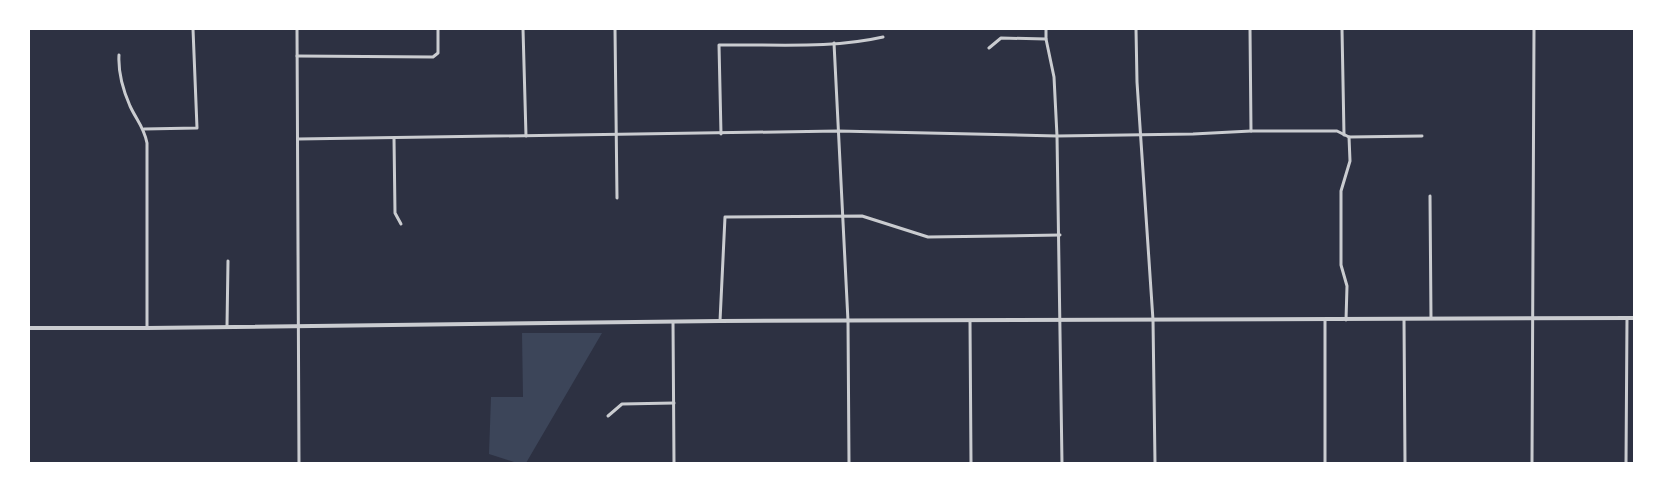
<svg xmlns="http://www.w3.org/2000/svg" width="1663" height="492" viewBox="0 0 1663 492" font-family="Roboto,sans-serif">
  <rect width="100%" height="100%" fill="#2d3142"/>
  <!-- green -->
  <path fill="#3c4559" d="M522,333H602L526,463H517L489,454L491,397H523Z"/>
  <g fill="none" stroke-linecap="round" stroke-linejoin="round">
    <!-- minor -->
    <g stroke="#caccd0" stroke-width="3">
      <path d="M297,29L299,463"/>
      <path d="M523,29L526,136"/>
      <path d="M615,29L617,198"/>
      <path d="M1046,29V39L1054,77L1057,136L1062,463"/>
      <path d="M1136,29L1137,82L1153,320L1155,463"/>
      <path d="M1250,29L1251,131"/>
      <path d="M1342,29L1344,135"/>
      <path d="M834,43L848,321L849,463"/>
      <path d="M989,48L1001,38L1046,39"/>
      <path d="M119,55C118,72 123,90 130,106C137,121 144,127 147,143V328"/>
      <path d="M297,56L433,57L438,53V29"/>
      <path d="M144,129L197,128L193,29"/>
      <path d="M721,134L719,45C773,44 831,49 883,37"/>
      <path d="M394,138L395,213L401,224"/>
      <path d="M298,139L838,131L1057,136L1193,134L1251,131H1337L1349,137L1422,136"/>
      <path d="M1430,196L1431,318"/>
      <path d="M1404,319L1405,463"/>
      <path d="M1325,320V463"/>
      <path d="M1346,320L1347,286L1341,265V191L1350,161L1349,137"/>
      <path d="M720,321L725,217L862,216L928,237L1060,235"/>
      <path d="M970,321L971,463"/>
      <path d="M673,322L674,463"/>
      <path d="M227,326L228,261"/>
      <path d="M608,416L622,404L674,403"/>
      <path d="M1532,463L1534,29"/>
      <path d="M1626,463L1627,318"/>
    </g>
    <!-- tertiary -->
    <path stroke="#caccd0" stroke-width="4" d="M29,328H147L720,321L1634,318"/>
  </g>
  <!-- border -->
  <rect width="1663" height="492" fill="none" stroke="#ffffff" stroke-width="60"/>
</svg>
